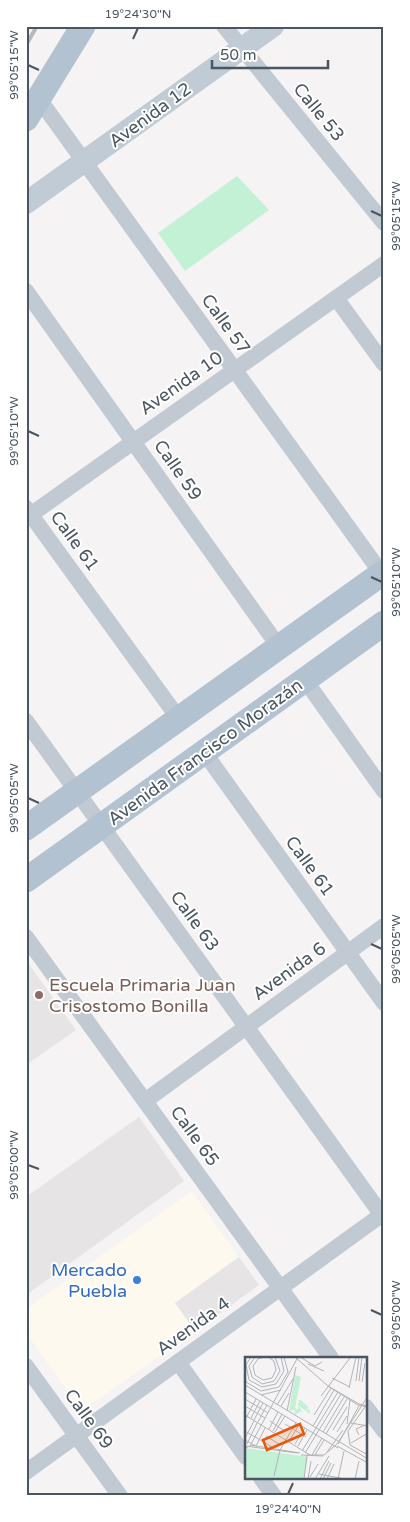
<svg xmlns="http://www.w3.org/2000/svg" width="410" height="1522" viewBox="0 0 410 1522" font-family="'Varela Round',sans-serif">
  <rect width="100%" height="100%" fill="#f5f3f3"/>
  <!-- commercial -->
  <path fill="#fdf9ef" d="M192,1191L239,1257L176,1302L195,1331L82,1411L26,1333V1309Z"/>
  <!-- education -->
  <g fill="#e6e4e5">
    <path d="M26,960L76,1030L26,1065Z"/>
    <path d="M139,1117L184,1181L26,1295V1197Z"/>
    <path d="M239,1257L259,1285L195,1331L175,1303Z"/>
  </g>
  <!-- grass -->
  <path fill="#c3f1d5" d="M237,176L269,210L185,271L158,233Z"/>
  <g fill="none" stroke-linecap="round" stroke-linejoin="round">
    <!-- street -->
    <g stroke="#c1cad2" stroke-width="16">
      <path d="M224,26L384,223"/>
      <path d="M39,99L382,574"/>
      <path d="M26,291L279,647"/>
      <path d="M336,298L384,364"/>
      <path d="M26,508L179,719"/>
      <path d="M26,518L384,264"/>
      <path d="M305,680L384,791"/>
      <path d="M26,721L384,1218"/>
      <path d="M204,752L384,1003"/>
      <path d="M26,937L331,1358"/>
      <path d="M145,1101L384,926"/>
      <path d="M178,1362L246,1457"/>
      <path d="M26,1366L120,1496"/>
      <path d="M366,1407L384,1431"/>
      <path d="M26,1472L384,1213"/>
      <path d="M261,1478L274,1496"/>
    </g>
    <!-- secondary -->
    <path stroke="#c1cbd6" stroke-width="22" d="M26,203L273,26"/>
    <!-- primary -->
    <g stroke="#b3c2d1" stroke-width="25">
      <path d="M26,119L83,26"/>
      <path d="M26,828L384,572"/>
      <path d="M26,880L384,623"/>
    </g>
    <!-- rail -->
    <g stroke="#b5b8bd" stroke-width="4">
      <path d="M26,29L28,26"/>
      <path d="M26,45L37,26"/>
    </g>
  </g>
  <!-- ticks -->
  <path fill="none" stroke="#4a5661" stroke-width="2" d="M133,39L138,28M28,65L39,70M371,211L382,216M28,431L39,436M371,577L382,582M28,798L39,803M371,944L382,949M28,1165L39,1169M371,1310L382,1315M288,1494L293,1483"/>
  <!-- markers -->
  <circle fill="#8d6e63" stroke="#fff" stroke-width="2" cx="39" cy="995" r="5"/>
  <circle fill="#3f7fe0" stroke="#fff" stroke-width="2" cx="137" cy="1280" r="5"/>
  <g text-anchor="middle" stroke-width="4" stroke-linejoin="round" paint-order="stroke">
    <!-- street labels -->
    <g font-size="18" fill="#4a5661" stroke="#fff">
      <text transform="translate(319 112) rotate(51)" y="6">Calle 53</text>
      <text transform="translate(150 115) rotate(-36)" y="6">Avenida 12</text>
      <text transform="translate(226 324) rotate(54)" y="6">Calle 57</text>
      <text transform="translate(181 383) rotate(-35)" y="6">Avenida 10</text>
      <text transform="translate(178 470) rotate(55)" y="6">Calle 59</text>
      <text transform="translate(75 541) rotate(54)" y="6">Calle 61</text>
      <text transform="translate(205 752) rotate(-36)" y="6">Avenida Francisco Morazán</text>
      <text transform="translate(310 866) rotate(54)" y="6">Calle 61</text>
      <text transform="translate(195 921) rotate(54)" y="6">Calle 63</text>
      <text transform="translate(289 971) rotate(-36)" y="6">Avenida 6</text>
      <text transform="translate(195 1136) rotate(54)" y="6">Calle 65</text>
      <text transform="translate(193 1326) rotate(-36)" y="6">Avenida 4</text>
      <text transform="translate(89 1419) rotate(54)" y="6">Calle 69</text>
    </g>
    <!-- education labels -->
    <g font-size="18" fill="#785e54" stroke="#fff" text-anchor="start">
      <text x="49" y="991">Escuela Primaria Juan<tspan x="49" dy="21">Crisostomo Bonilla</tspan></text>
    </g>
    <!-- shop labels -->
    <g font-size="18" fill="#366cbe" stroke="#fff" text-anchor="end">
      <text x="127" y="1276">Mercado<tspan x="127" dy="21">Puebla</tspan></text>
    </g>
  </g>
  <!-- overview -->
  <g transform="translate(245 1357)">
    <rect width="122" height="122" fill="#f5f3f3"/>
    <path d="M0,91L63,100L59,122H0Z" fill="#c3f1d5"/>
    <path d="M50,18L56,20L50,51L53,53V46L55,45L53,43H56L64,51L60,52L65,53V57L53,48L57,54L49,58L50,53L44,54Z" fill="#c3f1d5"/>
    <path fill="none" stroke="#b1b4b9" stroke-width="1" d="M6,0L1,8L4,23L17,30L31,27L39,14L36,0M10,0L4,9L7,20L17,27L29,24L35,14L30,0M19,0L13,2L8,9L10,18L18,23L27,21L31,13L29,4L23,0M50,0L83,29L113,48L123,50M55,0L70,9L77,5M63,7L79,14M0,20L1,25L16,34L34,30L43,15L39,0M87,21L105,30M111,24L114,0M114,24L117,0M117,25L120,6M0,28L123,102M83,29L114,47L123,49M104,31L111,0M0,35L93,91M16,38L36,33M76,39L105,1M0,42L23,56M32,48L48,22M0,49L20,61M36,49L44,36M120,50L103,74L105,88L123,98M42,54L51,10M0,58L65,98M69,58L86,31M6,61L15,44M0,63L11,42M9,63L18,46M25,64L41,75M13,65L22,48M106,66L123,69M40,67L61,80M102,67L105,43M68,69L89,33M24,72L33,55M88,73L102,50M0,74L27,90M28,74L37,57M30,75L40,59M78,75L99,40M92,75L102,59M81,77L102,42M114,78L111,72L120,68M21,79L34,87M0,81L9,64M0,83L11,89L20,71M44,84L54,68M106,86L123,76M2,87L12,66M50,87L60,71M93,87L114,49M5,88L55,96M0,89L52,96M53,89L62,73M92,89L123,106M0,91L5,89L53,0M57,94L93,35M82,95L98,73M60,96L96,37M56,98L78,99M62,98H79L92,87L123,39M67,98L77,81M70,98L79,83M74,117L100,122M29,119L35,93L51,66M65,120L73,107M59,122L62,98M63,122L66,104M70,122L84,99M75,122L84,104M78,122L86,106M82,122L89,107M93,122L99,94M110,122L114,104"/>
    <path fill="#e8590c" fill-opacity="0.15" stroke="#e8590c" stroke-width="2.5" d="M55,67L59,77L22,93L18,83Z"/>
    <rect width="122" height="122" fill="none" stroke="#4a5661" stroke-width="2.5"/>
  </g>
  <!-- border -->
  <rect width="410" height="1522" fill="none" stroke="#ffffff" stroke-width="55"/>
  <!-- scale -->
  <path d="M212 60v8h116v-8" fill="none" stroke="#4a5661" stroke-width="2.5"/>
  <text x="220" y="60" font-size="15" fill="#4a5661" stroke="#ffffff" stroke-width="4" paint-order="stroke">50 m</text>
  <rect x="28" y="28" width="354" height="1466" fill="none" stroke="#4a5661" stroke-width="2"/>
  <g font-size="12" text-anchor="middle" fill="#4a5661">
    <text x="138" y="18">19°24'30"N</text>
    <text transform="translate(14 65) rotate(-90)" y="4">99°05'15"W</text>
    <text transform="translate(396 216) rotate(-90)" y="4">99°05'15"W</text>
    <text transform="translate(14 431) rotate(-90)" y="4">99°05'10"W</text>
    <text transform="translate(396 582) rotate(-90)" y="4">99°05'10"W</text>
    <text transform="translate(14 798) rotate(-90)" y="4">99°05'05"W</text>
    <text transform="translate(396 949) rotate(-90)" y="4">99°05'05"W</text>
    <text transform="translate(14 1165) rotate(-90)" y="4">99°05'00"W</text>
    <text transform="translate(396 1315) rotate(-90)" y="4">99°05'00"W</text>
    <text x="288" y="1513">19°24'40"N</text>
  </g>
</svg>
